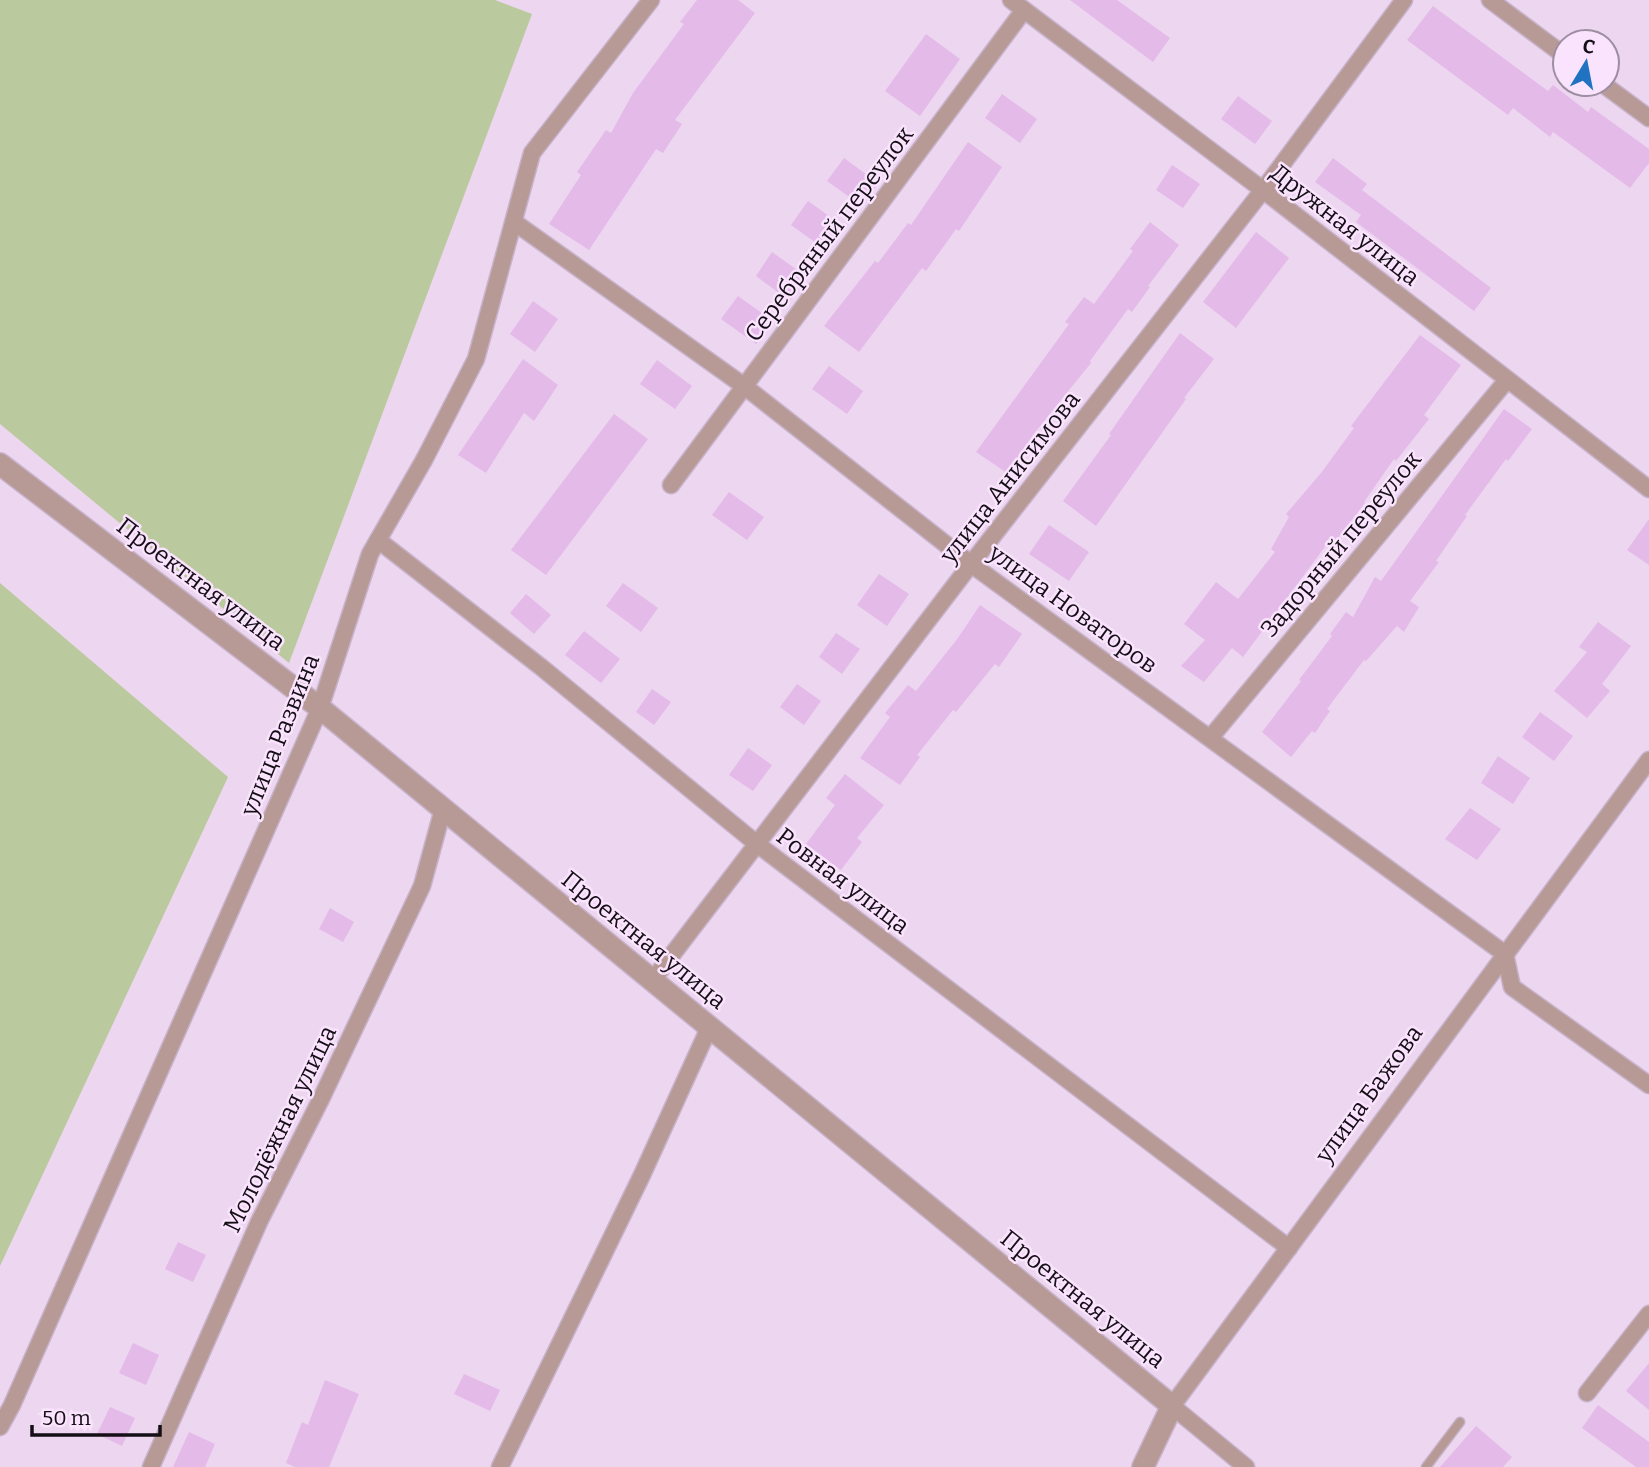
<svg xmlns="http://www.w3.org/2000/svg" width="1649" height="1467" viewBox="0 0 1649 1467" font-family="Bitter,serif">
  <rect width="100%" height="100%" fill="#edd6f0"/>
  <!-- green -->
  <g fill="#bbc99e">
    <path d="M0,0H495L532,14L289,663L0,424Z"/>
    <path d="M0,583L228,777L0,1266Z"/>
  </g>
  <!-- building -->
  <g fill="#e4bae9">
    <path d="M697,0H738L755,13L675,120L682,124L663,153L656,149L589,250L549,224L581,175L577,172L606,130L611,133L633,93L684,24L680,22Z"/>
    <path d="M1070,0H1117L1170,38L1153,62Z"/>
    <path d="M1433,6L1548,91L1553,85L1588,112L1591,107L1649,149V163L1630,188L1553,132L1550,137L1513,108L1508,115L1407,40Z"/>
    <path d="M926,34L960,59L920,116L885,91Z"/>
    <path d="M1002,94L1037,119L1020,143L985,118Z"/>
    <path d="M1238,96L1272,121L1255,144L1221,119Z"/>
    <path d="M968,142L1002,167L959,231L956,229L926,271L922,268L859,352L824,326L875,261L878,263L908,223L911,225Z"/>
    <path d="M844,158L878,183L862,206L827,181Z"/>
    <path d="M1333,158L1367,184L1362,190L1491,288L1474,311L1356,222L1361,215L1315,182Z"/>
    <path d="M1172,165L1200,184L1183,208L1156,190Z"/>
    <path d="M808,201L843,226L826,250L791,225Z"/>
    <path d="M1150,222L1179,245L1148,286L1150,287L1132,312L1128,309L1090,361L1091,363L1036,431L1007,473L976,452L1069,324L1065,322L1084,297L1094,304L1133,251L1130,249Z"/>
    <path d="M1256,232L1289,258L1236,328L1203,302Z"/>
    <path d="M772,252L807,277L790,301L756,276Z"/>
    <path d="M738,296L773,321L756,344L721,319Z"/>
    <path d="M533,301L558,319L535,352L510,334Z"/>
    <path d="M1180,333L1214,359L1184,398L1186,399L1096,526L1063,501L1111,435L1109,434Z"/>
    <path d="M1420,335L1461,365L1424,415L1429,419L1396,461L1394,459L1364,502L1365,503L1331,547L1327,544L1243,657L1232,648L1204,682L1181,666L1205,640L1184,624L1216,582L1238,599L1275,552L1271,549L1289,517L1286,514L1321,473L1354,428L1351,426Z"/>
    <path d="M523,359L558,385L534,421L524,413L486,473L458,455Z"/>
    <path d="M657,360L692,386L675,409L640,384Z"/>
    <path d="M829,366L863,391L847,414L812,389Z"/>
    <path d="M1504,409L1532,429L1508,461L1506,459L1465,515L1467,516L1436,561L1439,562L1410,601L1419,607L1404,632L1397,626L1366,661L1364,660L1327,709L1330,711L1315,733L1312,731L1291,757L1262,732L1301,681L1299,680L1332,636L1330,634L1346,612L1353,617L1375,577L1381,581Z"/>
    <path d="M614,414L648,439L546,575L511,550Z"/>
    <path d="M729,492L764,517L747,540L712,515Z"/>
    <path d="M1649,519V565L1627,550Z"/>
    <path d="M1049,525L1089,552L1069,581L1029,554Z"/>
    <path d="M879,574L909,594L887,626L857,605Z"/>
    <path d="M623,583L658,608L641,632L606,606Z"/>
    <path d="M526,594L551,615L534,634L510,613Z"/>
    <path d="M980,605L1022,634L999,667L995,664L956,712L953,710L917,755L920,757L900,785L860,758L890,717L885,713L908,685L916,691L958,638Z"/>
    <path d="M1598,622L1631,646L1602,684L1610,691L1587,718L1554,691L1587,652L1579,647Z"/>
    <path d="M584,631L620,659L601,683L565,655Z"/>
    <path d="M836,633L860,649L842,674L819,657Z"/>
    <path d="M797,684L821,701L804,725L780,707Z"/>
    <path d="M652,689L671,702L654,725L636,712Z"/>
    <path d="M1540,712L1573,736L1554,761L1522,737Z"/>
    <path d="M748,748L772,765L753,791L729,775Z"/>
    <path d="M1498,756L1530,778L1513,804L1481,783Z"/>
    <path d="M845,774L884,805L857,838L862,842L841,870L806,844L835,805L826,798Z"/>
    <path d="M1470,808L1501,829L1477,860L1445,839Z"/>
    <path d="M330,908L354,922L343,942L319,929Z"/>
    <path d="M178,1242L206,1255L193,1282L165,1269Z"/>
    <path d="M133,1343L159,1355L146,1385L119,1373Z"/>
    <path d="M1649,1363V1410L1626,1391Z"/>
    <path d="M464,1374L500,1390L490,1411L454,1394Z"/>
    <path d="M325,1380L359,1394L329,1467H295L286,1463L302,1422L308,1425Z"/>
    <path d="M1598,1405L1649,1442V1467H1636L1582,1428Z"/>
    <path d="M110,1407L135,1418L122,1446L97,1434Z"/>
    <path d="M1476,1426L1512,1457L1503,1467H1440Z"/>
    <path d="M189,1432L215,1444L205,1467H173Z"/>
  </g>
  <g fill="none" stroke-linecap="round" stroke-linejoin="round">
    <defs>
      <path id="service" d="M1426,1467L1460,1422"/>
      <g id="minor">
        <path d="M1011,0L1263,190L1649,489"/>
        <path d="M1490,0L1565,56"/>
        <path d="M1603,84L1649,118"/>
        <path d="M514,222L744,386L971,564L1505,954L1512,987L1649,1085"/>
        <path d="M671,485L1024,10"/>
        <path d="M378,540L541,667L757,844L1289,1248"/>
        <path d="M1211,737L1507,380"/>
        <path d="M652,981L971,564L1263,190L1404,0"/>
        <path d="M1587,1393L1649,1314"/>
        <path d="M0,1427L12,1405L320,708L370,554L424,460L476,359L532,153L651,0"/>
        <path d="M151,1467L259,1222L321,1099L422,886L443,809"/>
        <path d="M500,1467L642,1175L709,1028"/>
        <path d="M1246,1467L1172,1406L1649,760"/>
      </g>
      <path id="tertiary" d="M0,464L320,708L1172,1406L1143,1467"/>
    </defs>
    <!-- service casing -->
    <use href="#service" stroke="#c6b2c9" stroke-width="11"/>
    <!-- minor casing -->
    <use href="#minor" stroke="#c6b2c9" stroke-width="19"/>
    <!-- tertiary casing -->
    <use href="#tertiary" stroke="#c6b2c9" stroke-width="24"/>
    <!-- service -->
    <use href="#service" stroke="#b79a96" stroke-width="8"/>
    <!-- minor -->
    <use href="#minor" stroke="#b79a96" stroke-width="16"/>
    <!-- tertiary -->
    <use href="#tertiary" stroke="#b79a96" stroke-width="21"/>
  </g>
  <g text-anchor="middle" stroke-width="5" stroke-linejoin="round" paint-order="stroke">
    <!-- street labels -->
    <g font-size="24" fill="#150e16" stroke="#fae3fd">
      <text transform="translate(1345 225) rotate(38)" y="8">Дружная улица</text>
      <text transform="translate(829 234) rotate(-53)" y="8">Серебряный переулок</text>
      <text transform="translate(1010 477) rotate(-52)" y="8">улица Анисимова</text>
      <text transform="translate(1341 544) rotate(-50)" y="8">Задорный переулок</text>
      <text transform="translate(201 584) rotate(37)" y="8">Проектная улица</text>
      <text transform="translate(1073 609) rotate(36)" y="8">улица Новаторов</text>
      <text transform="translate(280 735) rotate(-68)" y="8">улица Развина</text>
      <text transform="translate(843 881) rotate(37)" y="8">Ровная улица</text>
      <text transform="translate(644 940) rotate(39)" y="8">Проектная улица</text>
      <text transform="translate(1369 1094) rotate(-54)" y="8">улица Бажова</text>
      <text transform="translate(280 1129) rotate(-64)" y="8">Молодёжная улица</text>
      <text transform="translate(1083 1299) rotate(39)" y="8">Проектная улица</text>
    </g>
  </g>
  <!-- north arrow -->
  <g transform="translate(1586 63) rotate(10)"><circle r="33" fill="#fae3fd" stroke="#9e8ea1" stroke-width="2"/>
  <path d="M0-5L12 26L0 18L-12 26Z" fill="#1f73c1"/>
  <text y="-10" font-size="19" font-weight="bold" text-anchor="middle" fill="#150e16">С</text>
  </g>
  <!-- scale -->
  <path d="M32 1425v10h128v-10" fill="none" stroke="#150e16" stroke-width="3.5"/>
  <text x="42" y="1425" font-size="21" fill="#150e16" stroke="#fae3fd" stroke-width="5" paint-order="stroke">50 m</text>
</svg>
